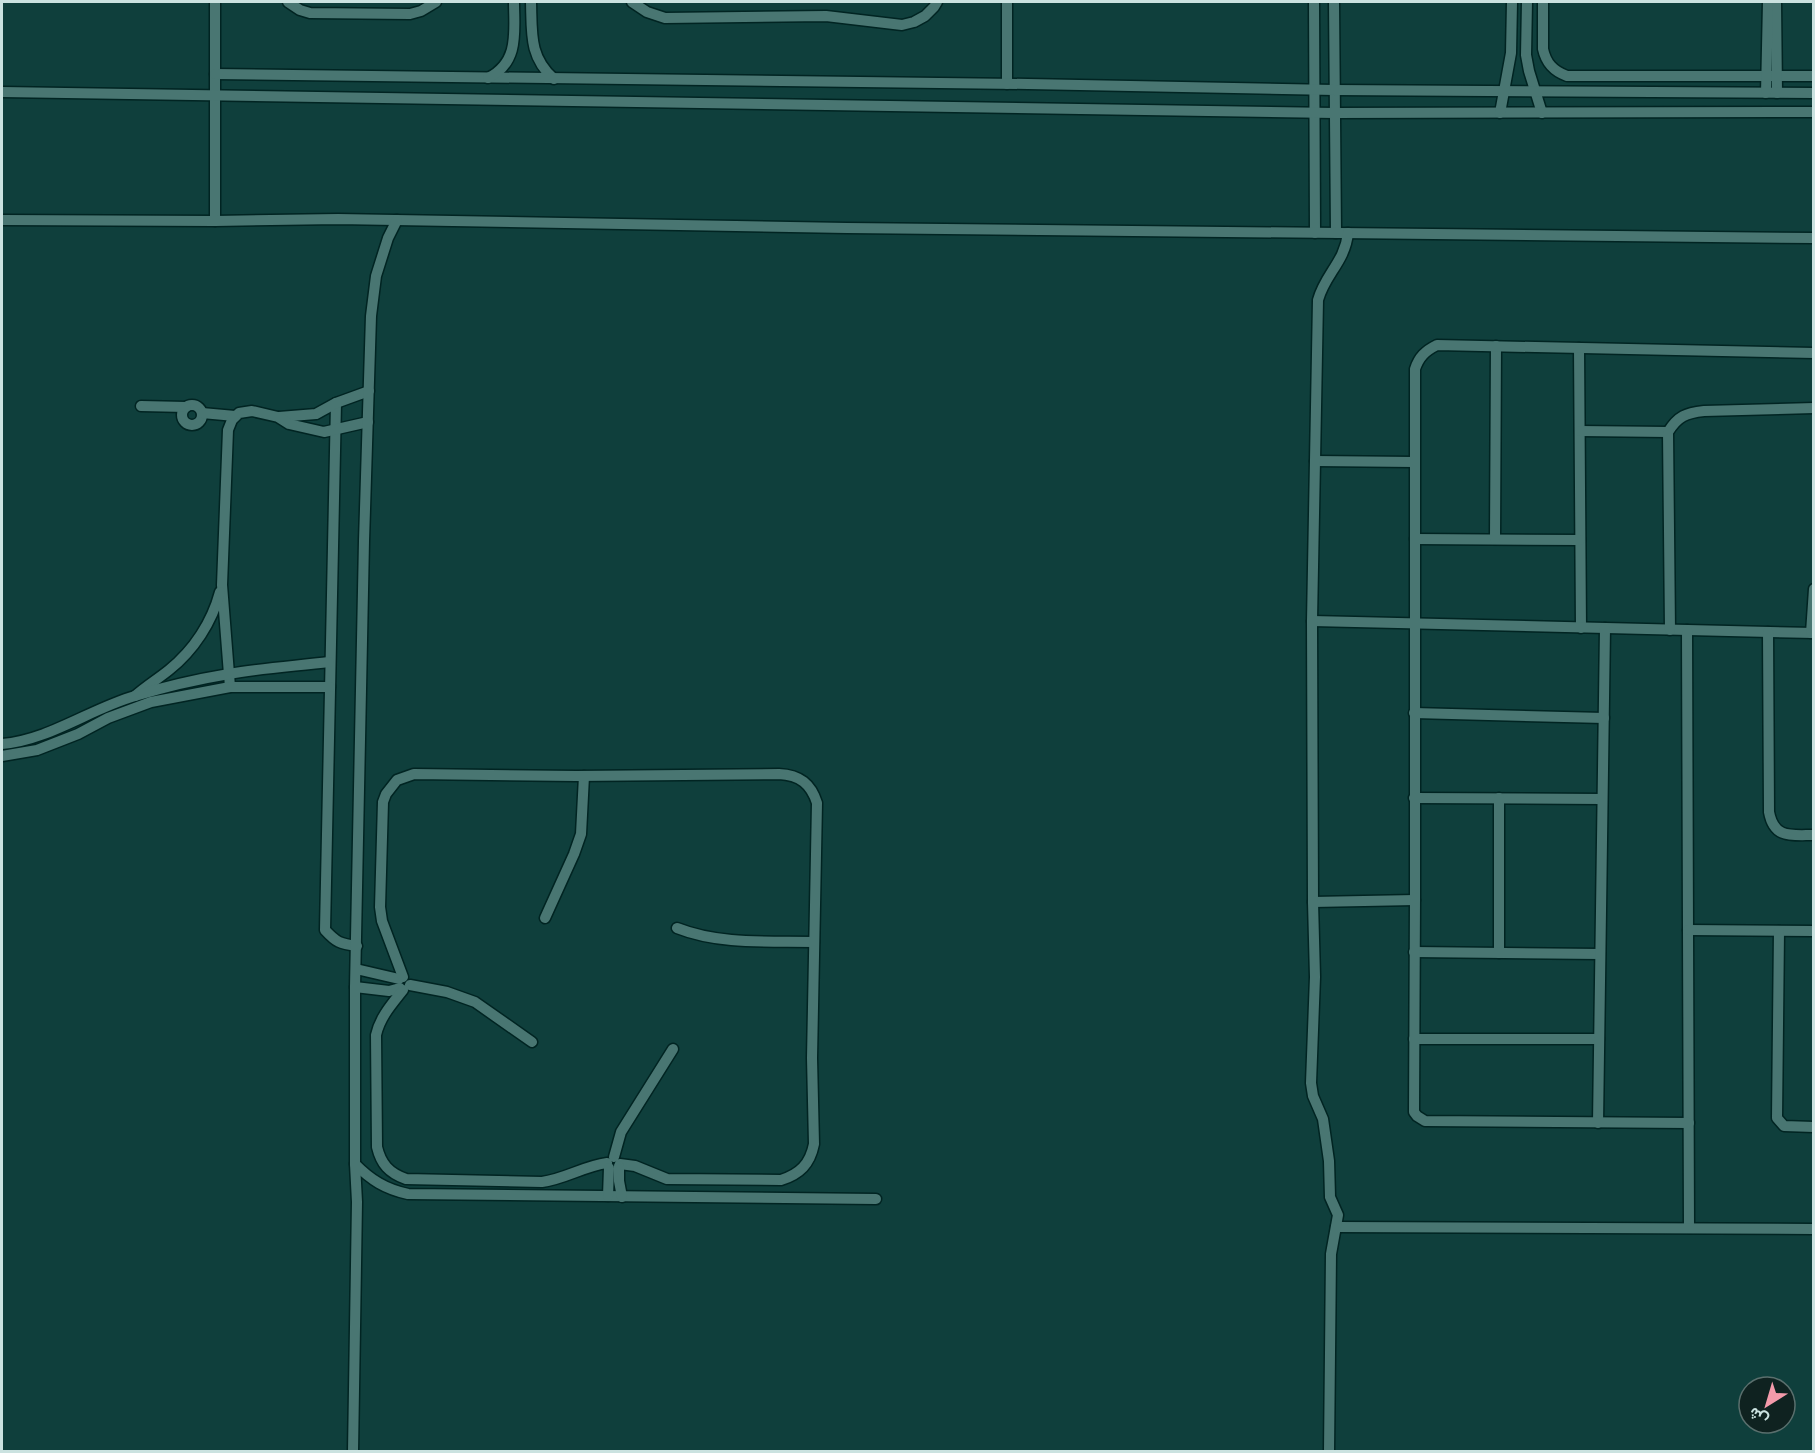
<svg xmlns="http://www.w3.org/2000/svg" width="1815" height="1453" viewBox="0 0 1815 1453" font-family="Arial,Vazirmatn,sans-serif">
  <rect width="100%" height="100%" fill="#0f3f3c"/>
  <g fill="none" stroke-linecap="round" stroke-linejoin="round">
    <defs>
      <g id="minor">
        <path d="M215,2V221"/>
        <path d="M288,2L300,10L310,13L410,14L421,11L436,2"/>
        <path d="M531,2C532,33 529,57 554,79"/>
        <path d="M632,2L647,12L665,18L826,16L902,25L914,22L925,16L934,7L937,2"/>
        <path d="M1007,2V84"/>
        <path d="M1314,2L1315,233"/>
        <path d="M1334,2L1336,233"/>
        <path d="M1527,2L1526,55L1529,71L1542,113"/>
        <path d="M1543,2V49C1546,63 1553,71 1567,76H1814"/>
        <path d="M1776,2L1777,93"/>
        <path d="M215,74L1028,84L1334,90L1814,93"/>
        <path d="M488,78C520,62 514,31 514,2"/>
        <path d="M2,92L1334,113L1814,112"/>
        <path d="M1766,93L1768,2"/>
        <path d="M1500,113L1511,53L1512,2"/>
        <path d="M2,220L215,221L338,219L847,228L1814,238"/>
        <path d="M1579,348L1581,628"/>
        <path d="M336,403L325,930C336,942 340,944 357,946"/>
        <circle cx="192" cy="415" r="10"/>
        <path d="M141,406L186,407"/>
        <path d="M202,413L235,416"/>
        <path d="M279,417L316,414L336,403L369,391"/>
        <path d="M1580,431L1668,432"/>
        <path d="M1315,461L1414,462"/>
        <path d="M1415,539L1580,540"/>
        <path d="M1495,539L1496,346"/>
        <path d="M1312,621L1814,633"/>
        <path d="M1670,630L1668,432C1678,416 1686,413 1704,411L1814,408"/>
        <path d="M1687,630L1689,1228"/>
        <path d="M1768,632L1769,812C1774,839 1791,835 1814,835"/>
        <path d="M1811,633L1814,589"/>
        <path d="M230,687L222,585L228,430L232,420L239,413L252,411L278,417L289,424L324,432L368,422"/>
        <path d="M135,696C146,686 158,679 169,670C194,650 212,622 220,592"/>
        <path d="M1414,713L1604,718"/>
        <path d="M2,744C49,740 90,709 135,696C164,687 199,679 229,674C262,668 296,666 329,662"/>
        <path d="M2,756L37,750L78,734L108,718L151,702L230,687H330"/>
        <path d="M1414,798L1602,799"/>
        <path d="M1499,798V953"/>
        <path d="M1313,902L1415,900"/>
        <path d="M545,918L574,854L581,834L584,776"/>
        <path d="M677,928C720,945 769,941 814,942"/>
        <path d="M1688,930L1814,931"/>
        <path d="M1779,931L1777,1118L1784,1126L1814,1127"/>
        <path d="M1414,952L1600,954"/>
        <path d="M356,969L399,979"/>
        <path d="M403,977L382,921L380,907L383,802L386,794L397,780L414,774L576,776L779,774C800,775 811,784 817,803L812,1058L814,1144C810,1164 800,1174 781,1180L667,1179L635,1166L620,1164"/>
        <path d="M410,985L447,992L475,1002L532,1042"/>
        <path d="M355,987L389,991L400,988"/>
        <path d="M403,990C392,1004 380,1017 376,1035L377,1147C381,1164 389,1173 406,1179L542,1182C565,1179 584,1166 607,1163"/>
        <path d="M1414,1039H1599"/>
        <path d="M1598,1123L1605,628"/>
        <path d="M1689,1123L1425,1121L1417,1116L1414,1112L1415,900V369C1419,357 1425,351 1437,345L1814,353"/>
        <path d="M614,1157L621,1132L673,1049"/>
        <path d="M355,1164C371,1180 385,1189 408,1194L876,1199"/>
        <path d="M619,1166V1181L622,1197"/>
        <path d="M608,1196L609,1168"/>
        <path d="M1336,1227L1814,1229"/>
        <path d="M353,1452L357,1202L355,1164V987L364,541L371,316L376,276L388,238L397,220"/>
        <path d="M1329,1452L1331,1254L1338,1215L1330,1197L1329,1161L1323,1119L1313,1096L1311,1083L1315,977L1313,902L1312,621L1318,300C1325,274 1345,262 1348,233"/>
      </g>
    </defs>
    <!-- minor casing -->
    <use href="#minor" stroke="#012422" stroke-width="13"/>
    <!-- minor -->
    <use href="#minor" stroke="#497672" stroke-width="10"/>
  </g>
  <!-- border -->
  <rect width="1815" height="1453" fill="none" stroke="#cbe2e0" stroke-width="6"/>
  <!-- north arrow -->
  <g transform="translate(1767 1405) rotate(217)"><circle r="28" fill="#0f2220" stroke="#5a6f6d" stroke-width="1.5"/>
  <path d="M0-4.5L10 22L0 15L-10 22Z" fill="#f39aaa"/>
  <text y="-9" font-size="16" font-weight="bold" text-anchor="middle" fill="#cbe2e0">ش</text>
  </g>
</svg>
